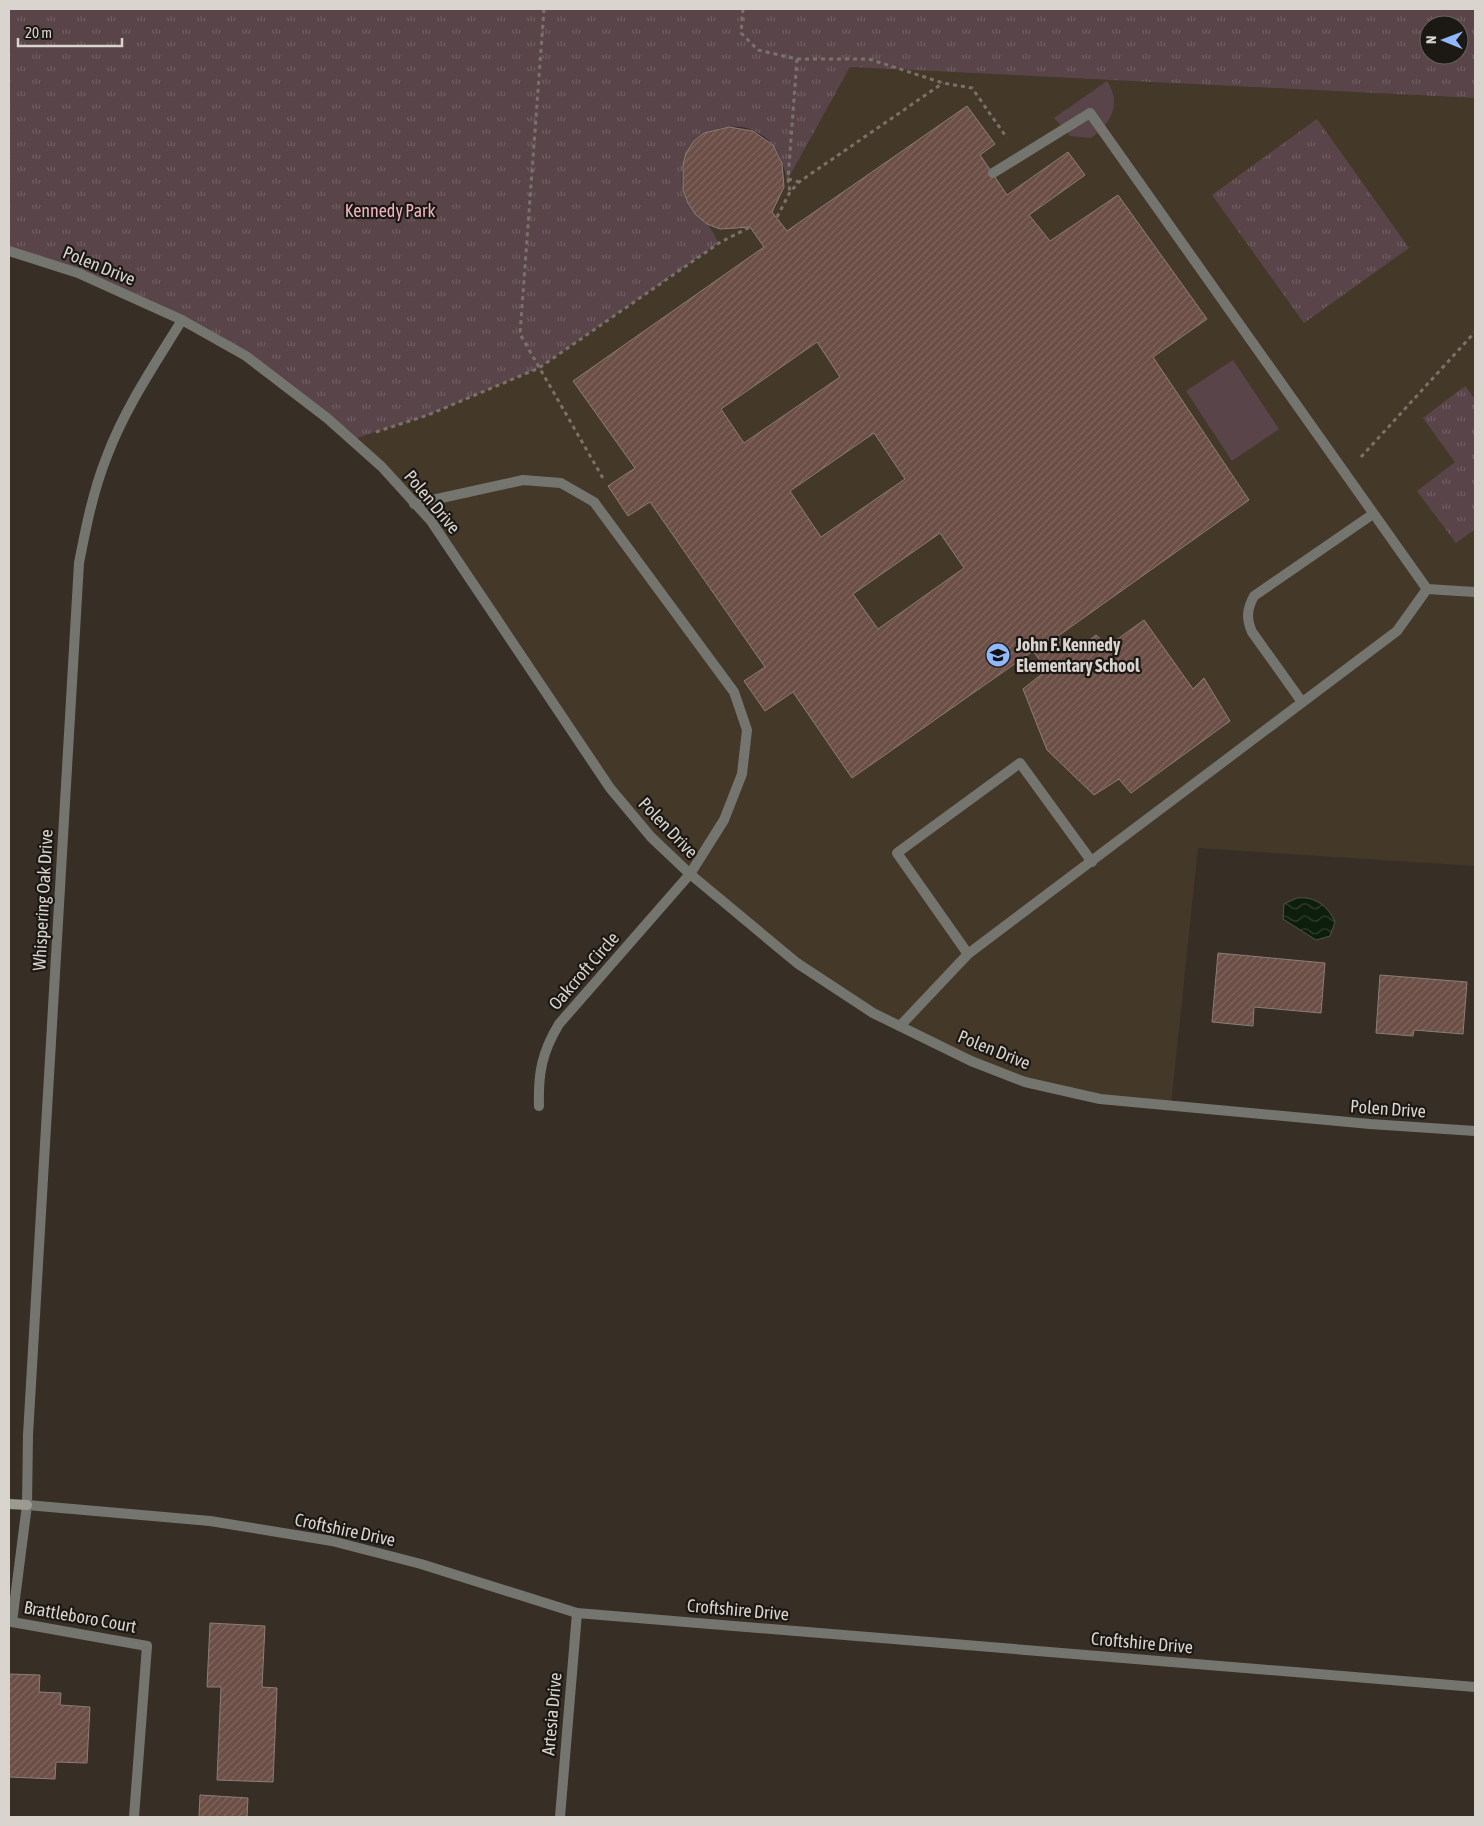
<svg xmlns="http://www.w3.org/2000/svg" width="1484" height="1826" viewBox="0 0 1484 1826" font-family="'Asap Condensed',sans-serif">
  <defs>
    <pattern id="park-tufts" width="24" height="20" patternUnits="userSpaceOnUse" patternTransform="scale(1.25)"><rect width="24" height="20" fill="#594549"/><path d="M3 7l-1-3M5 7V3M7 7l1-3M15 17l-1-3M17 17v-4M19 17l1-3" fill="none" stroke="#705f62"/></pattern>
    <pattern id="water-waves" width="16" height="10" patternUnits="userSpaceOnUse" patternTransform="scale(1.25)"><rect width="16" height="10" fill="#0d1e0c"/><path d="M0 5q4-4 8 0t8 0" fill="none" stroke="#303e2e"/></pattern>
    <pattern id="building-hatch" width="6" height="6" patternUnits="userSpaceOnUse" patternTransform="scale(1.25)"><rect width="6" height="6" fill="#6b4e45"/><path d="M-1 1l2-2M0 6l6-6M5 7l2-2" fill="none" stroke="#80675f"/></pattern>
  </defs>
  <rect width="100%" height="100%" fill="#372f25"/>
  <!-- built -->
  <path fill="#443829" d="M850,67L1475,98V866L1198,848L1171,1105L1100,1099L1025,1082L873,1013L797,963L690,874L610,788L431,521L351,440L428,415L539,368L719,243L707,224L696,215L683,190V165L686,153L704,133L715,129L729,127L753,131L773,145L789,186L788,179Z"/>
  <!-- grass -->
  <g fill="#594549">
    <path d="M1107,81C1122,104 1111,123 1091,138L1070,136L1054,118Z"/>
    <path d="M1233,360L1279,429L1232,461L1186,391Z"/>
  </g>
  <!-- park -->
  <g fill="url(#park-tufts)" fill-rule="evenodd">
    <path d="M9,9H1475V98L850,67L788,179L790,192C786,177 783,157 773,145C739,105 671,134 683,190C686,206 697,213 707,224C712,229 715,237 719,243L539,368L428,415L351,440L246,356L78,273L9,251ZM1429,25H1459V55H1429Z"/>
    <path d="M1317,119L1409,248L1304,323L1212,195Z"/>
    <path d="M1465,386L1475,399V529L1456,543L1417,491L1455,462L1423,418Z"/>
  </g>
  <!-- water -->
  <path fill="url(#water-waves)" stroke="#4a5546" d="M1297,898C1315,896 1328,906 1335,922L1330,936L1316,940L1283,919L1284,904Z"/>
  <!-- building -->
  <g fill="url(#building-hatch)" stroke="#8c7d78" fill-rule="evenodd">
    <path d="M967,106L995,144L980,155L1007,195L1068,152L1085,175L1029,215L1050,241L1118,195L1207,319L1153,357L1249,500L1058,636L1071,654L1096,635L1108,646L1144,620L1193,689L1204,678L1230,721L1131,793L1119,779L1094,795L1047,750L1023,689L1047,670L1033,651L852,778L793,692L765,711L744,681L765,667L650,502L628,516L608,486L635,468L573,381L764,247L750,227L720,229L707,224L696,215L688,203L683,190V165L686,153L694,141L704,133L729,127L753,131L773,145L782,163L784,187L772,212L787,231ZM817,342L840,377L744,443L721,409ZM874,433L905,479L821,537L790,491ZM940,533L964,568L878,629L853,594Z"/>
    <path d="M1218,953L1325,963L1321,1013L1254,1007L1253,1026L1212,1022Z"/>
    <path d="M1380,975L1467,982L1463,1034L1414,1030L1413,1036L1376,1033Z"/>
    <path d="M210,1623L265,1626L262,1687L277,1688L273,1782L217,1780L221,1687H207Z"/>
    <path d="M9,1674L40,1675L39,1692L61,1693L60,1705L90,1707L87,1763L56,1762L55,1779L9,1777Z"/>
    <path d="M200,1795L248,1798L247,1817H199Z"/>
  </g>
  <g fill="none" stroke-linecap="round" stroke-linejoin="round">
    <!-- path -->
    <g stroke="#79726a" stroke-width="3" stroke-dasharray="4 4" stroke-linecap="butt">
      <path d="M544,9L520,334L604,480"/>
      <path d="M743,9L741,33L758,50L797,59L788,179L790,192"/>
      <path d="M797,59H869L943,83L972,88L1007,138"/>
      <path d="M788,179L799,182"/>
      <path d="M777,217L790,192L799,182L943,83"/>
      <path d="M376,432L428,415L539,368L719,243L750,227"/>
      <path d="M1361,457L1475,332"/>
    </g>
    <!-- lane -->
    <g stroke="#75756f" stroke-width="10">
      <path d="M993,173L1090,113L1427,589"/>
      <path d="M414,504L523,480L561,483L594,502L734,692L747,730L742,774L724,820L690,874"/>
      <path d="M1427,589L1475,592"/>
      <path d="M1302,702L1252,632C1246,618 1247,609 1254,596L1373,514"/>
      <path d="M968,954L897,853L1020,763L1092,862"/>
      <path d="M900,1026L968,954L1397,631L1427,589"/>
    </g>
    <!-- street -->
    <g stroke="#75756f" stroke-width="10">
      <path d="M9,251L78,273L182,320L246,356L327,418L382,467L431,521L610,788L651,837L690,874L797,963L873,1013L971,1061L1025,1082L1100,1099L1370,1124L1475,1131"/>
      <path d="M539,1106C538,1073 542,1052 559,1024L690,874"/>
      <path d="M27,1505L210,1521L332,1541L421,1564L577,1613L1475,1687"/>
      <path d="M134,1817L147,1646L12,1622L27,1505L28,1435L79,563C86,527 93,491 107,456C125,408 155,364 182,320"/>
      <path d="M560,1817L577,1613"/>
    </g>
    <!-- secondary -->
    <path stroke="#9b9b91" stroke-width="10" d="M9,1504L27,1505"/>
  </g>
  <!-- icons -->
  <defs>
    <symbol id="school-disc" viewBox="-11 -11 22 22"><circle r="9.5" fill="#8fb8fd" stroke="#1c1814"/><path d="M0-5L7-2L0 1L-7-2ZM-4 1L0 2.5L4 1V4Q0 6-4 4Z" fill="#111"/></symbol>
  </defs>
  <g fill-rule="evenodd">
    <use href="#school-disc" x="984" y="641" width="28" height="28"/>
  </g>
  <g text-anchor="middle" stroke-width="4.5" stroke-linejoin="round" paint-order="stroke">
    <!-- park labels -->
    <g font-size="18" fill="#f0b4c1" stroke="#1c1814">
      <text x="390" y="217">Kennedy Park</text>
    </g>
    <!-- street labels -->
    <g font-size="18" fill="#d9d4ce" stroke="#1c1814">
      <text transform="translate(99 266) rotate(22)" y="6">Polen Drive</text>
      <text transform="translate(432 502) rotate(50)" y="6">Polen Drive</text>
      <text transform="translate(668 828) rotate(46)" y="6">Polen Drive</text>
      <text transform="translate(43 900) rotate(-87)" y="6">Whispering Oak Drive</text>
      <text transform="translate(584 971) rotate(-49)" y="6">Oakcroft Circle</text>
      <text transform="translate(994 1050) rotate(22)" y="6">Polen Drive</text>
      <text transform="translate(1388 1109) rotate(4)" y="6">Polen Drive</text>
      <text transform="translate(345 1530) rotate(12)" y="6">Croftshire Drive</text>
      <text transform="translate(738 1610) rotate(5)" y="6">Croftshire Drive</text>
      <text transform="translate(80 1617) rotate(10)" y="6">Brattleboro Court</text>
      <text transform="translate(1142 1643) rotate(5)" y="6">Croftshire Drive</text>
      <text transform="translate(552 1714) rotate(-85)" y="6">Artesia Drive</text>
    </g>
    <!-- poi labels -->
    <g font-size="18" font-weight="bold" fill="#d9d4ce" stroke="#1c1814" text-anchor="start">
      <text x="1016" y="651">John F. Kennedy<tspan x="1016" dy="21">Elementary School</tspan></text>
    </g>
  </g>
  <!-- border -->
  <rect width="1484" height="1826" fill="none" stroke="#d9d4ce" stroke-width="20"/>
  <!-- north arrow -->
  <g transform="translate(1444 40) rotate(271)"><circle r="24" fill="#1c1814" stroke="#68635e"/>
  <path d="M0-4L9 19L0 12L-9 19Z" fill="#8fb8fd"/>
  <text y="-8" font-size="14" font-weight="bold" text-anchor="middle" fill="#d9d4ce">N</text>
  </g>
  <!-- scale -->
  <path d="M18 38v8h104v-8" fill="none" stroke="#d9d4ce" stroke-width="2.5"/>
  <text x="25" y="38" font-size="15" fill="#d9d4ce" stroke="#1c1814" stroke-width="4" paint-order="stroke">20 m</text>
</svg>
